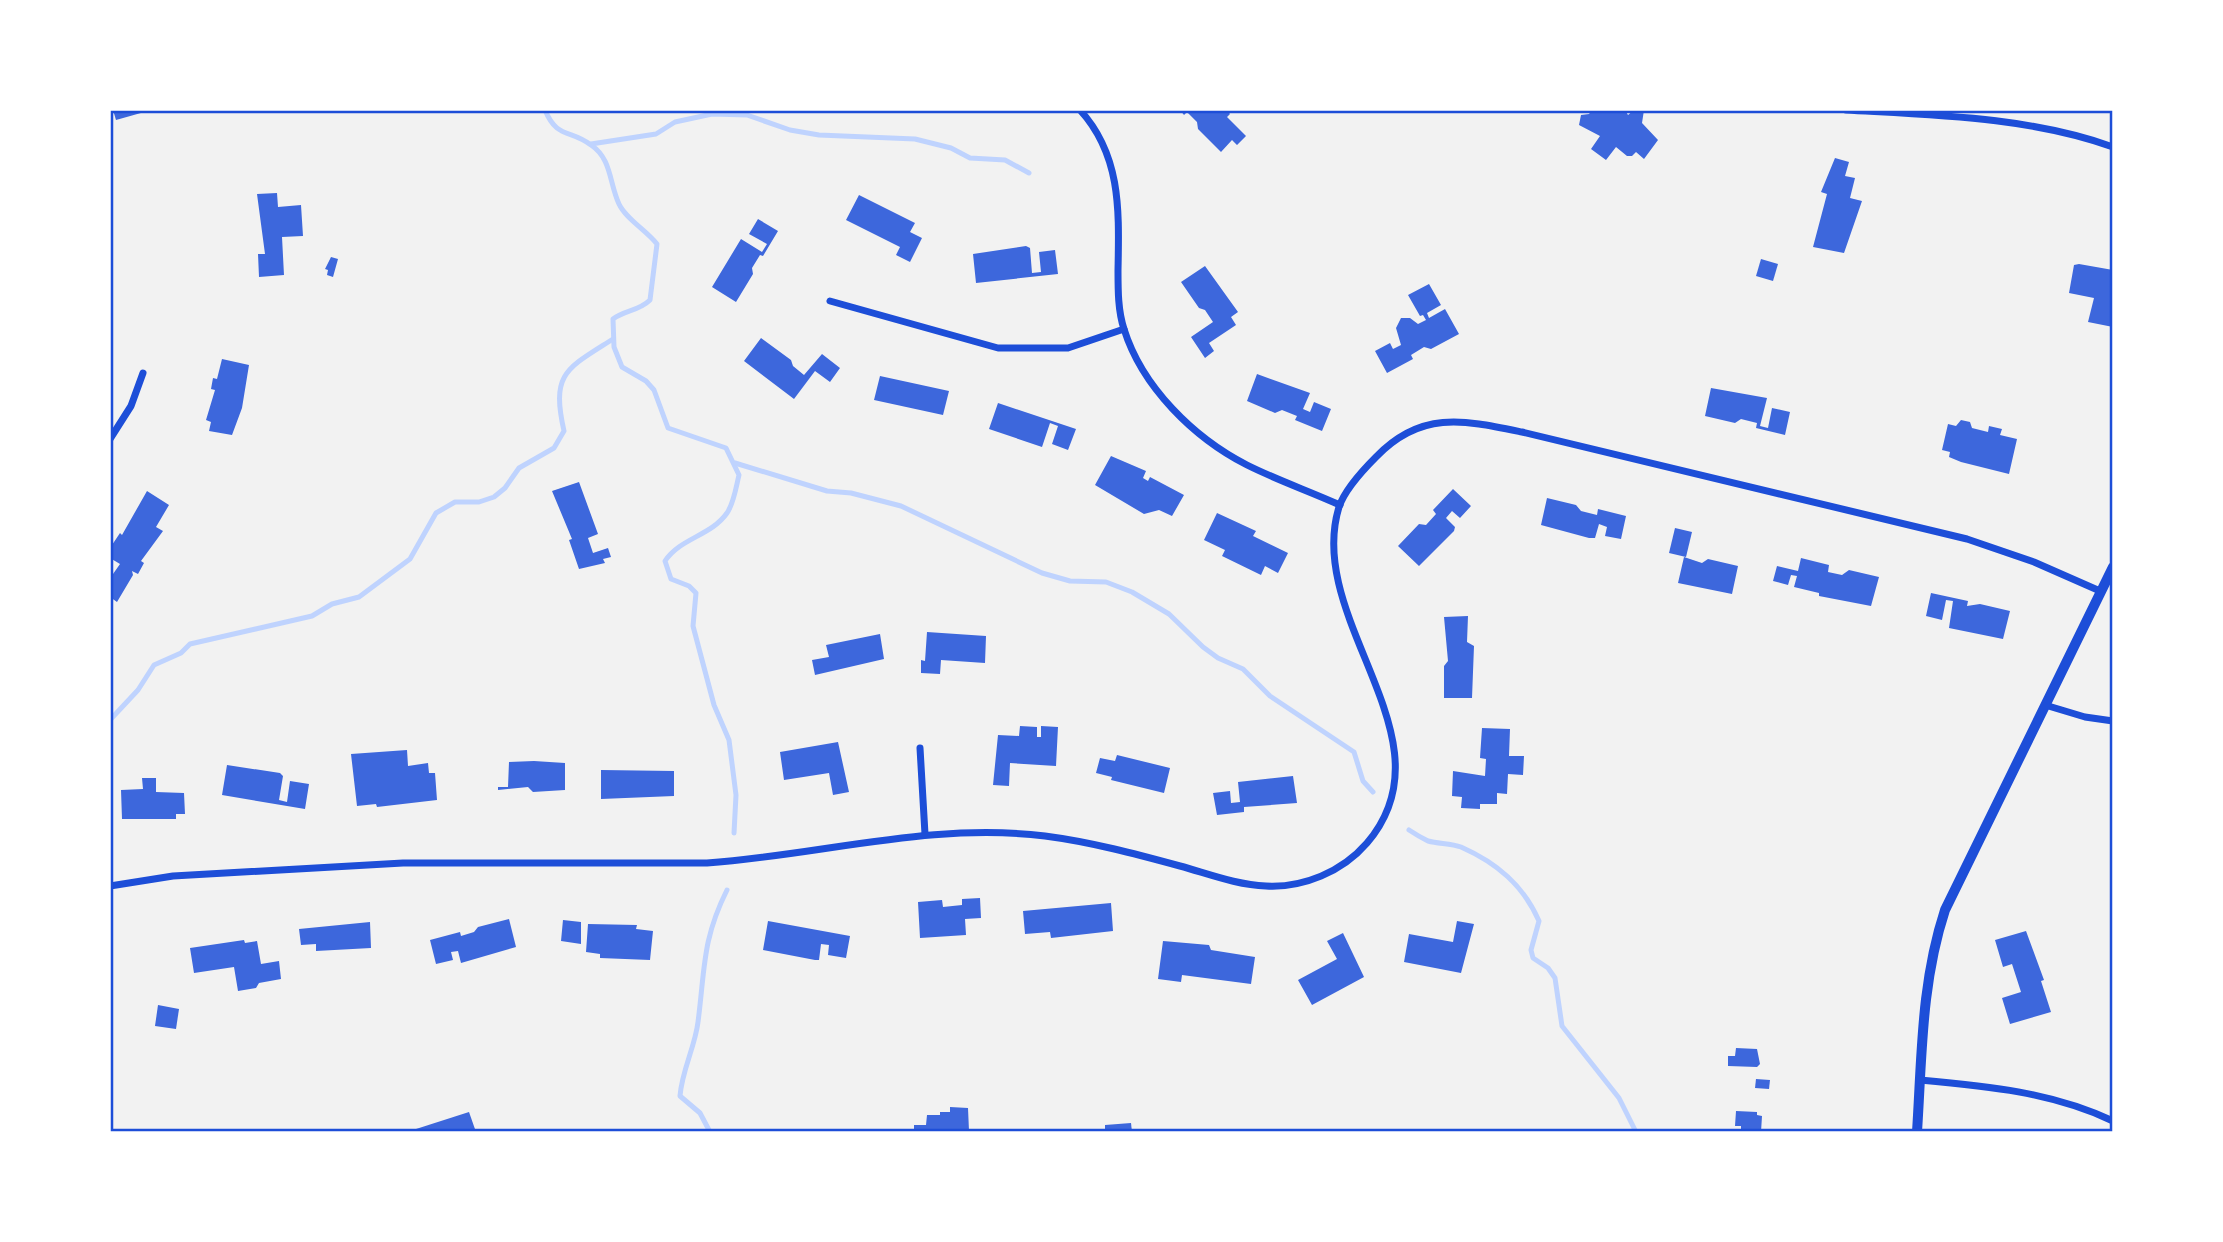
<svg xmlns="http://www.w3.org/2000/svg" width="2223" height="1242" viewBox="0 0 2223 1242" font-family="'DejaVu Sans',sans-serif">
  <rect width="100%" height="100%" fill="#f2f2f2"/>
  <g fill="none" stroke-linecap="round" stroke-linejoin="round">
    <!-- stream -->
    <g stroke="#bfd3fe" stroke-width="5">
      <path d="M545,110C557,139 570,129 591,145C612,159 609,183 619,204C626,219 646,230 657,244L650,300C639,311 625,310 613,319L614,347L622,367L646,381L654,390L668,428L726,448L739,475C736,487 734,503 727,513C711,536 680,538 665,561L671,579L689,586L696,593L693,626L714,705L729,740L736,795L734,833"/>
      <path d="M591,144L656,134L675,122L712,114L747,115L790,130L819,135L915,139L951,148L970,158L1005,160L1029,173"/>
      <path d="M735,463L827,491L851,493L901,506L1042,573L1070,581L1106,582L1132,592L1169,614L1203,647L1218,658L1243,669L1270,696L1354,752L1363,781L1373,792"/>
      <path d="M110,720L138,690L154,665L181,653L190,644L312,616L332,604L359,597L410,559L436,513L455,502H479L494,497L505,488L519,468L554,448L564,431C551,373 566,369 613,339"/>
      <path d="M1409,830C1415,834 1422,838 1428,841C1439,844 1451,843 1461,847C1497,863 1523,885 1539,921L1531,950L1533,958L1548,968L1555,978L1562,1026L1619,1098L1636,1132"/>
      <path d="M710,1132L700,1113L680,1096C682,1070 695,1047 698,1022C705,969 702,940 727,890"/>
    </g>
  </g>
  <!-- building -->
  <g fill="#3d67dc">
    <path d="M113,110H148V111L116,120Z"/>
    <path d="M1180,110H1227L1230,114L1227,117L1246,136L1237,145L1232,140L1221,152L1198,129L1197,122L1187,112L1184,115Z"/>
    <path d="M1592,110H1625L1628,115L1634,110H1644L1642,123L1658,140L1644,159L1636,152L1632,156H1627L1616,147L1606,160L1591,149L1600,136L1579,125L1581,115L1589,114Z"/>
    <path d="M1835,158L1849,162L1845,176L1855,178L1850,198L1862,201L1844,253L1813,247L1827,194L1821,192Z"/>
    <path d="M277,193L278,207L301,205L303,236L282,237L284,275L259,277L258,254H265L257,194Z"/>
    <path d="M859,195L915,223L910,232L922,238L910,262L896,255L900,247L846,220Z"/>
    <path d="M758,219L778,231L763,256L760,255L752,268L753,274L736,302L712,287L741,239L762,252L767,244L749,234Z"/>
    <path d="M1026,246L1030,248L1032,273L1041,272L1039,252L1055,250L1058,274L976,283L973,254Z"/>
    <path d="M331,257L338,259L333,277L327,275L328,270L325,269Z"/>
    <path d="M1761,259L1778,264L1773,281L1756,276Z"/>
    <path d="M2079,264L2113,270V327L2088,322L2094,298L2069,293L2074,265Z"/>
    <path d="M1205,266L1238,312L1231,317L1236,325L1209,343L1214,351L1205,358L1191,337L1213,322L1205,310L1199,308L1181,282Z"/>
    <path d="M1429,284L1441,305L1427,313L1429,318L1445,309L1459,334L1431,349L1424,347L1411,355L1413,359L1387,373L1375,351L1390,343L1393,349L1401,345L1396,328L1401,318H1410L1418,324L1426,320L1423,315L1420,316L1408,295Z"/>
    <path d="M761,338L791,360L793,366L804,375L822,354L840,368L830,382L815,371L794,399L744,361Z"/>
    <path d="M222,359L249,365L242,408L232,435L209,431L211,422L206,420L215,390L211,389L213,378L217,379Z"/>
    <path d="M1257,374L1310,393L1303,409L1310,412L1314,402L1331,409L1322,431L1295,420L1297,416L1282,410L1275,413L1247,401Z"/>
    <path d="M880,376L949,391L943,415L874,400Z"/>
    <path d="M1711,388L1767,398L1760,426L1768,428L1772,408L1790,412L1785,435L1756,428L1757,423L1741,419L1735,423L1705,416Z"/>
    <path d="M998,403L1076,429L1068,450L1052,444L1058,426L1050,423L1042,447L989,429Z"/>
    <path d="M1961,420L1970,422L1972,428L1988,432L1989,426L2002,429L2000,435L2017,439L2009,474L1961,462L1949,457L1950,452L1942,450L1948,424L1956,426Z"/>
    <path d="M1111,456L1146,471L1143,478L1148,481L1150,477L1184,495L1172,516L1159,510L1144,514L1095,485Z"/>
    <path d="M579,482L598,534L588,538L593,553L608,548L611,557L603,559L605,563L579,569L569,540L572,539L552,491Z"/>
    <path d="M1453,489L1471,506L1460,518L1452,511L1446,518L1455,527L1454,531L1419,566L1398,546L1419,524L1426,525L1436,514L1433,510Z"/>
    <path d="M147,491L169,505L156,527L163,531L141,561L144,563L138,574L132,571L133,575L117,602L110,597V572L113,574L120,564L110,558V548L120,533L122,535Z"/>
    <path d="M1547,498L1576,505L1581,511L1597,515L1598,509L1626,516L1621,539L1605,536L1607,527L1599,524L1595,538H1589L1541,525Z"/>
    <path d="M1217,513L1256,531L1253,536L1288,553L1278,573L1265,566L1261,575L1222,556L1225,550L1204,540Z"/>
    <path d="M1675,528L1692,532L1686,557L1669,553Z"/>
    <path d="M1684,557L1702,563L1708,559L1738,566L1732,594L1678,583Z"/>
    <path d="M1801,558L1829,565L1828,572L1842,575L1849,570L1879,577L1871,606L1819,596V593L1794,587L1797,576L1791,575L1788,585L1773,581L1777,566L1798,571Z"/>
    <path d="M1931,593L1968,601L1967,606L1980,604L2010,611L2003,639L1949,628L1953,601L1946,600L1942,620L1926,616Z"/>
    <path d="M1468,616L1467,642L1474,646L1472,698H1444V666L1448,661L1444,617Z"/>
    <path d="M927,632L986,636L985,663L941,660L940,674L921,673V660L925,661Z"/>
    <path d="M880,634L884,659L815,675L812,660L829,657L826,645Z"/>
    <path d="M1020,726L1037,727V737H1041V726L1058,727L1056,766L1010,763L1009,786L993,785L998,735L1019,736Z"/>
    <path d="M1482,728L1510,729L1509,756H1524L1523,775L1508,774L1507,794L1497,793V804H1480V809L1461,808L1462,797L1452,796L1453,771L1485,776L1486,759L1480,758Z"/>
    <path d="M838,742L849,792L833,795L829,773L784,780L780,752Z"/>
    <path d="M407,750L408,766L428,763L429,773H435L437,800L377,807L376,804L357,806L351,754Z"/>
    <path d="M1117,755L1170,768L1164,793L1111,780L1112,777L1096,773L1100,758L1115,761Z"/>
    <path d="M534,761L565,763V790L533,792L528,787L498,790V787H508L509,762Z"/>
    <path d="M227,765L280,773L283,776L279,800L287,802L290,781L309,784L305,809L222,795Z"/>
    <path d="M601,770L674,771V796L601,799Z"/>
    <path d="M1293,776L1297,803L1244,807V812L1217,815L1213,793L1230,791L1231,803L1240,802L1238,782Z"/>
    <path d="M142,778H156V792L184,793L185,814H176V819H122L121,790L143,789Z"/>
    <path d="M980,898L981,918L965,919L966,935L920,938L918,902L942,900L943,907L962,905V899Z"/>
    <path d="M1111,903L1113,931L1051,938L1050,932L1025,934L1023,911Z"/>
    <path d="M509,919L516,947L461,963L458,951L451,952L453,960L436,964L430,940L460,932L461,936L474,932L478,927Z"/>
    <path d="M563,920L581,922V944L561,941Z"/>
    <path d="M768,921L850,936L846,958L828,955L829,945L821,944L819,960H815L763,950Z"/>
    <path d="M1457,921L1474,924L1461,973L1404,962L1409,934L1453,942Z"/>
    <path d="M370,922L371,948L316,951V944L301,945L299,929Z"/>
    <path d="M588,924L637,925L636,929L653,931L650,960L600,958V954L586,952Z"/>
    <path d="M2026,931L2044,980L2041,981L2051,1012L2010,1024L2002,998L2021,992L2012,964L2003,967L1995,940Z"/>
    <path d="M1343,933L1364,977L1312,1005L1298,980L1337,959L1327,941Z"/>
    <path d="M244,940L245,943L257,941L261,964L279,961L281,979L259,983L256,988L238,991L234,967L194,973L190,948Z"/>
    <path d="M1163,941L1209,945L1211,950L1255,957L1251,984L1182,975L1181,982L1158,979Z"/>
    <path d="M158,1005L179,1009L176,1029L155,1026Z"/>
    <path d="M1736,1048L1757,1049L1760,1064L1757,1067L1728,1066V1056H1735Z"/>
    <path d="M1756,1079L1770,1080L1769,1089L1755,1088Z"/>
    <path d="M950,1107L968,1108L969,1131L914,1132V1125H926L927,1115H940V1112H950Z"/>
    <path d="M1736,1111L1757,1112V1115L1762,1116L1761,1132H1741V1126H1735Z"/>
    <path d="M469,1112L476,1132H417L416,1129Z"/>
    <path d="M1131,1123L1132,1132H1105V1125Z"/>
  </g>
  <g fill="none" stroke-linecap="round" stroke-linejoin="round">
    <!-- minor -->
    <g stroke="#1d4ed8" stroke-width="7">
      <path d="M1080,110C1122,156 1119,213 1118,271C1118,290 1118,311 1124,329C1142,387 1194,438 1247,465C1277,480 1309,491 1340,505"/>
      <path d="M1846,110C1934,115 2030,117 2113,147"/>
      <path d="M830,301L998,348H1068L1124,329"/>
      <path d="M110,439L131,406L143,373"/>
      <path d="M2045,705L2085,717L2113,721"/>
      <path d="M920,748L925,834"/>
      <path d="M110,886L173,876L403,863H707C821,855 930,822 1045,836C1091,842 1136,854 1180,866C1209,874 1237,885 1266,886C1303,888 1342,872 1367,843C1456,739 1304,621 1339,507C1345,489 1363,470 1376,457C1421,410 1464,420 1522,432L1967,539L2034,562L2100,591"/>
      <path d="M1920,1080C1986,1086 2052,1092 2113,1121"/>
    </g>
    <!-- tertiary -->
    <path stroke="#1d4ed8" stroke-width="10" d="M1917,1132C1922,1056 1921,983 1945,910L2113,567"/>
  </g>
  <!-- border -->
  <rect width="2223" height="1242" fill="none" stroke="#ffffff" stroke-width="224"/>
  <rect x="112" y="112" width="1999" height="1018" fill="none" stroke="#1d4ed8" stroke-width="2.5"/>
</svg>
